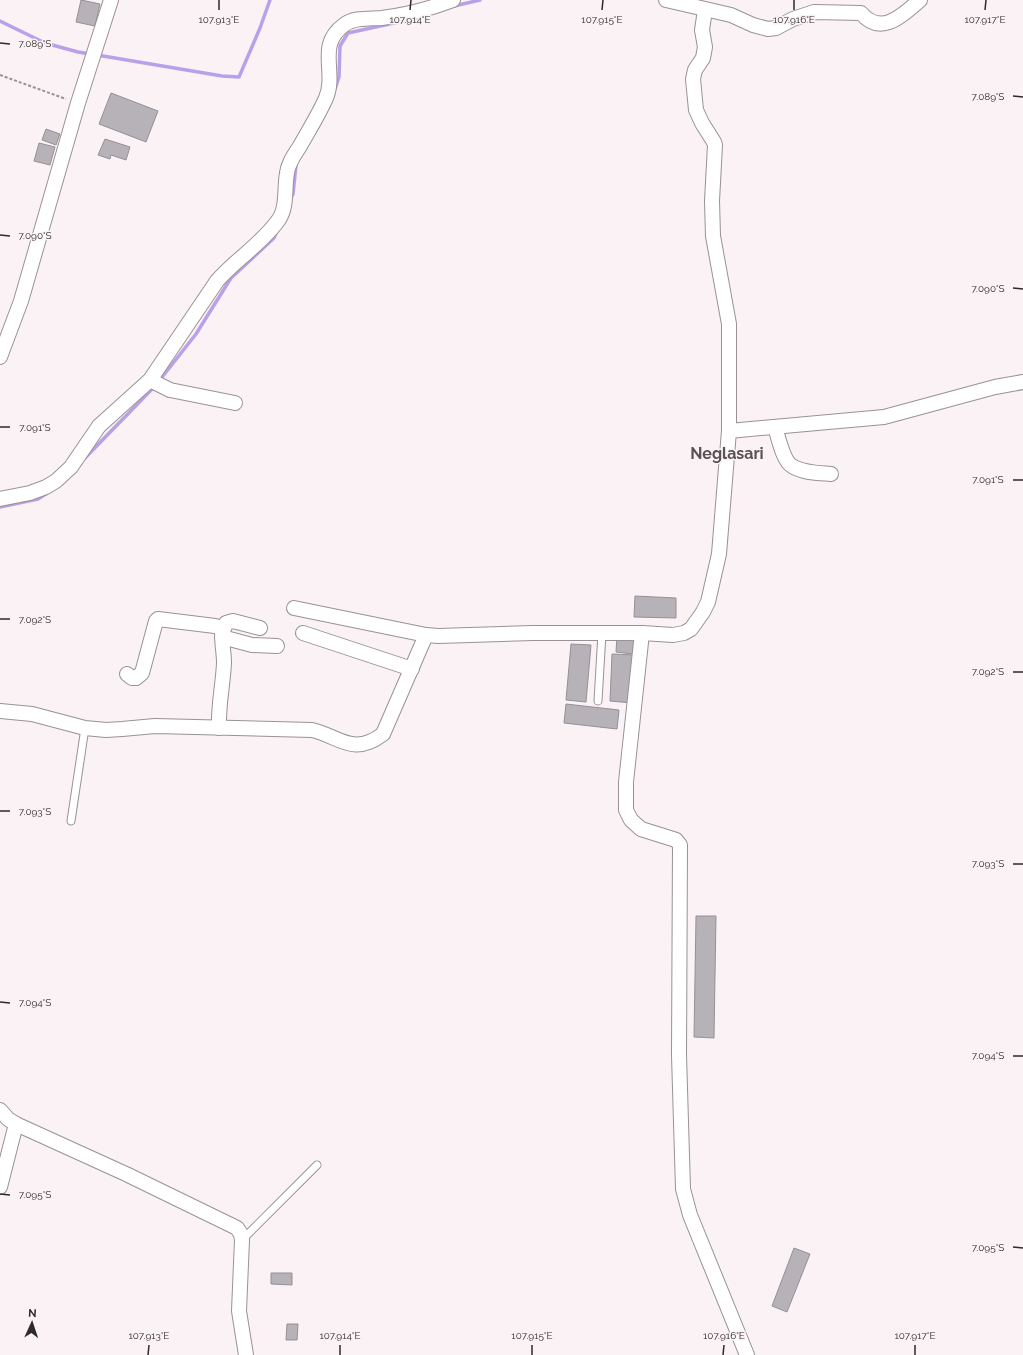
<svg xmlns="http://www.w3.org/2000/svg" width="1023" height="1355" viewBox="0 0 1023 1355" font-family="Raleway,sans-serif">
  <rect width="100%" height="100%" fill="#faf2f5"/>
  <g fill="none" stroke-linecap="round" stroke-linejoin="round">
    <!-- stream -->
    <g stroke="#b9a1e9" stroke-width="3.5">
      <path d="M454,6L480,0"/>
      <path d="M0,21L45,43L78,52L91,54"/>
      <path d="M97,55L222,76L239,77L260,28L270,0"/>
      <path d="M335,89L339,77L340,46L348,33L417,18"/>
      <path d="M290,200L293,194L296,165"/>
      <path d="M159,381L196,334L231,278L274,238L277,231"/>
      <path d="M83,460L155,386"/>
      <path d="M0,507L38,499L46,494"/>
    </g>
  </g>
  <!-- building -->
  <g fill="#b7b2b7" stroke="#959095">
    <path d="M81,0L100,4L95,26L76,22Z"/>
    <path d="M111,93L158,111L146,142L99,124Z"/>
    <path d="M46,129L60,134L56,145L42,140Z"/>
    <path d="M105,139L130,147L126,160L111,155L110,159L98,155Z"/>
    <path d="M39,143L55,147L50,165L34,161Z"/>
    <path d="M635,596L676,598V618L634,617Z"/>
    <path d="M617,636L634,637L633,654L616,652Z"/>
    <path d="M571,644L591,645L586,702L566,700Z"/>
    <path d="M612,654L635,655L632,703L610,701Z"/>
    <path d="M566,704L619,710L617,729L564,723Z"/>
    <path d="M696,916H716L714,1038L694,1037Z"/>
    <path d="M794,1248L810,1254L787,1312L772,1306Z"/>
    <path d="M271,1273H292V1285L271,1284Z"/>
    <path d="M287,1324H298L297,1340H286Z"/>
  </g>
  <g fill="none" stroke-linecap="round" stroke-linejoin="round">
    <defs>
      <g id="service">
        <path d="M598,701L602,633"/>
        <path d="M71,821L85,728"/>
        <path d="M242,1240L317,1165"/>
      </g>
      <g id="minor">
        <path d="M666,0L731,15L753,25L768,29L776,28L793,19L814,12L861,13C881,37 903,15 920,0"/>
        <path d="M0,357L21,301L78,103L111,0"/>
        <path d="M150,380L170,390L235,403"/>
        <path d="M775,427C778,436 783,461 792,466C803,473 819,473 831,474"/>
        <path d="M729,431L884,417L995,387L1023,382"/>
        <path d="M0,499L30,493L46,487L56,481L71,467L99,426L150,380L217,281C235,260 260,245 277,222C288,209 284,189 287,173C288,163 295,154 300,146C309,130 319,114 326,98C337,72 316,45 344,25C354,17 370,19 382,18C405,15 432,8 453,0"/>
        <path d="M294,608L426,635"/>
        <path d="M303,633L412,669"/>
        <path d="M642,633L626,782V810L631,820L641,829L676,840L680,845L679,1055L683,1189L690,1215L747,1355"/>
        <path d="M222,637L252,645L277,646"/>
        <path d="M127,674L132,678H136L142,673L156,621L158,619L215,626L219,627L222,632"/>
        <path d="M0,711L32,714L85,728L106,730L122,729L155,726L312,730C339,736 353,757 383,734L426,635L438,636L533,633H642L673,635L684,633L691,629L703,612L708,602L719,554L729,431V324L713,236L712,201L715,145L714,142L702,123L696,110L693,79L695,70L703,58L705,47L702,30L705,10"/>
        <path d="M219,728C218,706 223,685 224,663C224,647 219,638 226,623L233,621L260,628"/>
        <path d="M0,1110L8,1119L16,1124L126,1174L237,1228L241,1234L242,1240L239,1311L246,1355"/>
        <path d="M0,1187L16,1124"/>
      </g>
    </defs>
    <!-- service casing -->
    <use href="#service" stroke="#999294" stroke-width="9"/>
    <!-- minor casing -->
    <use href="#minor" stroke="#999294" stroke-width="16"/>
    <!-- path -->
    <path stroke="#969193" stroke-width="2" stroke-dasharray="3 2" stroke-linecap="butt" d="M0,75L66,99"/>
    <!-- service -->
    <use href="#service" stroke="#fff" stroke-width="7"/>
    <!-- minor -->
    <use href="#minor" stroke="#fff" stroke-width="14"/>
  </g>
  <!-- ticks -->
  <path fill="none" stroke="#2d2a2b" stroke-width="1.5" d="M219,10V0M410,10L411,0M602,10L603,0M794,10V0M985,10L986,0M0,43L10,44M1013,96L1023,97M0,235L10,236M1013,288L1023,289M0,427H10M1013,480H1023M0,619H10M1013,672H1023M0,811H10M1013,864H1023M0,1002L10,1003M1013,1056H1023M0,1194L10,1195M1013,1247L1023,1248M148,1355L149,1345M340,1355V1345M532,1355V1345M723,1355L724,1345M915,1355V1345"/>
  <g text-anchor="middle" stroke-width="3" stroke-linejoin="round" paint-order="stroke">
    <!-- quarter labels -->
    <g font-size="16" font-weight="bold" fill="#585254" stroke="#faf2f5">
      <text x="727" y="459">Neglasari</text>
    </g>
  </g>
  <g font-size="10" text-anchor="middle" fill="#2d2a2b" stroke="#faf2f5" stroke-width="3" stroke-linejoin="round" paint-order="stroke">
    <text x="219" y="23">107.913°E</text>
    <text x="410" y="23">107.914°E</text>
    <text x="602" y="23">107.915°E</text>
    <text x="794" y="23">107.916°E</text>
    <text x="985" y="23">107.917°E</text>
    <text x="35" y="47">7.089°S</text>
    <text x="988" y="100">7.089°S</text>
    <text x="35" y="239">7.090°S</text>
    <text x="988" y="292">7.090°S</text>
    <text x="35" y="431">7.091°S</text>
    <text x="988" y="483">7.091°S</text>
    <text x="35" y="623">7.092°S</text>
    <text x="988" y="675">7.092°S</text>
    <text x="35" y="815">7.093°S</text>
    <text x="988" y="867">7.093°S</text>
    <text x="35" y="1006">7.094°S</text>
    <text x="988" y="1059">7.094°S</text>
    <text x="35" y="1198">7.095°S</text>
    <text x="988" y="1251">7.095°S</text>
    <text x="149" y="1339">107.913°E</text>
    <text x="340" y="1339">107.914°E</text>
    <text x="532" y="1339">107.915°E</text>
    <text x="724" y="1339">107.916°E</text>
    <text x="915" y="1339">107.917°E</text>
  </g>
  <!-- north arrow -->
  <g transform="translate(32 1323) rotate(3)" stroke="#faf2f5" stroke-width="3" paint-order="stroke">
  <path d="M0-3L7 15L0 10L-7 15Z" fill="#2d2a2b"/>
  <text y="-6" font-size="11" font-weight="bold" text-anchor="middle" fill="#2d2a2b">N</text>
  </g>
</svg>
